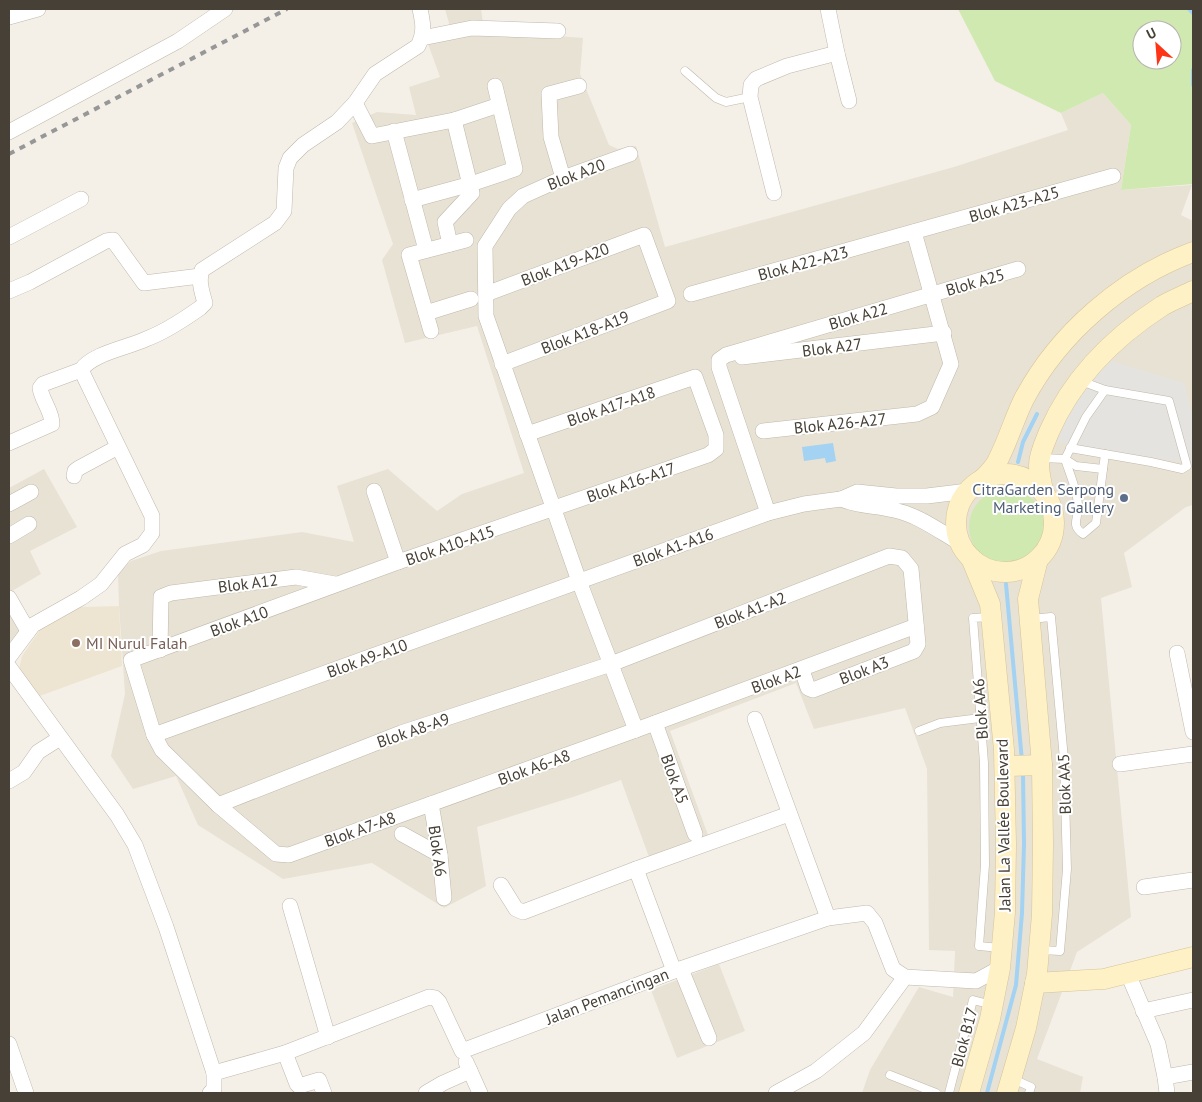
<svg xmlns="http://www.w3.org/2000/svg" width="1202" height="1102" viewBox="0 0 1202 1102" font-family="'PT Sans',sans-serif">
  <rect width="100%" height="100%" fill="#f4f0e8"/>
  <!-- residential -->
  <g fill="#e8e2d5">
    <path d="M445,9H481L484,30L583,38L580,74L609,145L618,149L636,146L665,247L954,167L1068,130L1061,113L1103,93L1131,125L1121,190L1192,185L1181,215L1193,221V505L1186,507L1124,553L1132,587L1101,598L1131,917L1077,952L1037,1059L1083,1077L1080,1093H862L870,1070L919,987L953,997L955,951L929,950L927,769L905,708L814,729L796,683L670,731L708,835L649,857L621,780L576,796L477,827L486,886L444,908L372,863L283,879L198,825L176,776L133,789L111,756L125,694L119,606L118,573L131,561L161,551L302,532L354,542L337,486L388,469L437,511L462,494L524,473L477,326L405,343L382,260L393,244L352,123L377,112L416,115L409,87L440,77L427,41L452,34Z"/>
    <path d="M44,469L77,527L30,551L41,574L12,591L28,621L13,640L9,642V488Z"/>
    <path d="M719,964L745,1031L677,1058L651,990Z"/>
  </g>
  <!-- education -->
  <path fill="#ede5d1" d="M119,606L122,666L37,697L19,669L22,656L40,630L81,607Z"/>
  <!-- green -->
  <g fill="#d0e9b0" fill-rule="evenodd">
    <path d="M958,9H1193V184L1121,190L1131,125L1103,93L1061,113L995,81ZM1142,30H1172V60H1142Z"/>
    <circle cx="1007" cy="527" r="38"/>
  </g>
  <!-- parking -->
  <path fill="#e5e3df" d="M1111,361L1184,383L1193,419V464L1056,442L1065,419L1088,384Z"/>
  <!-- water -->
  <path fill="#a3d2f2" d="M833,443L836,461L826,463L825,458L804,461L802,447Z"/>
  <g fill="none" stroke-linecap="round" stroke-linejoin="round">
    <!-- stream -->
    <g stroke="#a3d2f2" stroke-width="4">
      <path d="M1189,9L1193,13"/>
      <path d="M1193,70V85"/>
      <path d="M1018,462L1023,442L1037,414"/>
      <path d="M1006,584L1022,761"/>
      <path d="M987,1093L1016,985L1022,913L1024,844L1023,773"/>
    </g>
    <defs>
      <g id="lane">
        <path d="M685,71L716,98L726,102L750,97"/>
        <path d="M1070,448L1151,462L1182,469L1187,466L1169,401L1105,390L1081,381"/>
        <path d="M1042,458L1065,459L1086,417L1105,390"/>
        <path d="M1065,459C1069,472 1078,492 1078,506C1079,518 1070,525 1083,534L1096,523L1105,454"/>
        <path d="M1065,459L1076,466L1103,469"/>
        <path d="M990,617L973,618L984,763L985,865L979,946L1000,948"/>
        <path d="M1030,619L1051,617L1064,759L1067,869L1060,951L1041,950"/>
        <path d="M919,731L940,723L980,718"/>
        <path d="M890,1075L936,1093"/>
        <path d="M1013,1079L1031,1087L1029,1093"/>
        <path d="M949,1093L973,1000L992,1005"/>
      </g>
      <g id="street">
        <path d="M828,9L837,53L849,101"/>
        <path d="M9,17L38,9"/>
        <path d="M422,38L472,28L558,31"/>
        <path d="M355,103L372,136L454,120L499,105"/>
        <path d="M394,131L426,250"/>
        <path d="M9,132L178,41L225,9"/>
        <path d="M630,154L563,178L523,196L509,209L485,246L486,316L579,581L636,730"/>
        <path d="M563,178L551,137L549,94L579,86"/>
        <path d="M774,193L750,97L751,85L756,79L787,66L837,53"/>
        <path d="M412,200L471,184L515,169L495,86"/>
        <path d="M9,237L81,199"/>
        <path d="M450,244L445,222L472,193L454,120"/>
        <path d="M9,291L30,282L106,241L113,240L144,283L200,276"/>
        <path d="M486,294L644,235L668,301L502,364"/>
        <path d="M691,294L1113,176"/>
        <path d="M426,313L471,299"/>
        <path d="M431,331L409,255L466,240"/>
        <path d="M742,357L944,333"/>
        <path d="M763,431L917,414L932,407L951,364L914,232"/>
        <path d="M527,434L695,377L716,435V449L708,455L398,562L131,660L154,735L162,750L218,805L276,854L289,855L636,730L916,626"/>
        <path d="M9,443L52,424C52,411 42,401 40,388L43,384L81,370"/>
        <path d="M74,476L75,471L79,468L118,447"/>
        <path d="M374,491L398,562"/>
        <path d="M9,504L31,492"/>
        <path d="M768,513L719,367V360L726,355L1018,269"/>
        <path d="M9,536L29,524"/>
        <path d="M960,543C939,531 918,515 894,510C876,505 859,507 841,499L857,492L896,496H927L968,491"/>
        <path d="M9,598L28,631"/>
        <path d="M160,650L161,597L171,593L296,577L335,584"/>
        <path d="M1177,653L1193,732"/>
        <path d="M9,657L33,625L81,598L101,584L125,554L143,545L152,533V516L81,370C93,353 127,348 146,339C165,332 183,320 200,308L205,303C202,292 198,281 202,270L275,223L284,211L286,168L290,158L303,145L337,122L355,103L375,74L418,46C425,32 423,23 420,9"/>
        <path d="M9,667L117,815L135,845L166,927L214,1073V1089L210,1093"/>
        <path d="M755,719L828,918"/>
        <path d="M655,723L695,834"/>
        <path d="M154,735L768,513L804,504L841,499"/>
        <path d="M1120,764L1193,754"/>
        <path d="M9,781L24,772L38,752L60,738"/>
        <path d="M431,804L440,855L444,898"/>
        <path d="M218,805L401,733L611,664L889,556L902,558L911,569L918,644L914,651L813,690L808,688L802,670"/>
        <path d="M402,834L440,855"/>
        <path d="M636,869L674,971"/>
        <path d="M501,885L516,909L523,912L636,869L789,814"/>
        <path d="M1144,887L1193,880"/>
        <path d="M290,906L328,1037"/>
        <path d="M681,969L709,1038"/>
        <path d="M1128,974L1158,1044L1165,1077L1167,1093"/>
        <path d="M1143,1011L1193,1000"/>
        <path d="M9,1044L26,1093"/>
        <path d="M285,1053L297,1084L299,1086L319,1080L324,1093"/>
        <path d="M466,1062L480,1093"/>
        <path d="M214,1073L285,1053L429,997L435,998L439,1002L462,1051L674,971L828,918L867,913L875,923L893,969L905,977L976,981L1000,968"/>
        <path d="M1165,1077L1193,1072"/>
        <path d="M426,1093L443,1083L470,1071"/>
        <path d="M776,1093L816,1071L864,1033L905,977"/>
      </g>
      <g id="secondary">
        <circle cx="1005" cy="523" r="49"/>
        <path d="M983,479C988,474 994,468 997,462C1008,441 1014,419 1024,399C1059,333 1123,278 1193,252"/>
        <path d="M1043,492C1042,483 1039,474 1039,465C1039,454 1045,442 1049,432C1072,379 1114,337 1162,306C1172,300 1183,296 1193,291"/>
        <path d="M1005,766L1042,765"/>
        <path d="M1035,983L1104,979L1193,957"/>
        <path d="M969,1093L990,1019L1000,968L1005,912L1006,844L1004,750L990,604L971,558"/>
        <path d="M1007,1093L1026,1028L1037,974L1042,914L1043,844L1042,765L1028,599L1038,559"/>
      </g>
    </defs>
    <!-- lane casing -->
    <use href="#lane" stroke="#c0b8aa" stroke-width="9"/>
    <!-- street casing -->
    <use href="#street" stroke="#c0b8aa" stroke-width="16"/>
    <!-- secondary casing -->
    <use href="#secondary" stroke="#d5c497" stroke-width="21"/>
    <!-- lane -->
    <use href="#lane" stroke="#fff" stroke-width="8"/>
    <!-- street -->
    <use href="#street" stroke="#fff" stroke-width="15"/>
    <!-- secondary -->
    <use href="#secondary" stroke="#fff1c6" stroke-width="20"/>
    <!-- rail -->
    <path stroke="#979797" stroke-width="4" stroke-dasharray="6 6" stroke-linecap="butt" d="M9,154L287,9"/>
  </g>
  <!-- markers -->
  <circle fill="#5c6f8a" stroke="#fff" stroke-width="2" cx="1124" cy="498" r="5"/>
  <circle fill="#8d6e63" stroke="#fff" stroke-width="2" cx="76" cy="643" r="5"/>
  <g text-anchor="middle" stroke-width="4" stroke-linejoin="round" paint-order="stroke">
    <!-- street labels -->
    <g font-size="16" fill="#474036" stroke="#fff">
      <text transform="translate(576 174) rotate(-21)" y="6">Blok A20</text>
      <text transform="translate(1014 204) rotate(-16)" y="6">Blok A23-A25</text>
      <text transform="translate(803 263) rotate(-15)" y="6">Blok A22-A23</text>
      <text transform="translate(565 264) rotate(-21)" y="6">Blok A19-A20</text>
      <text transform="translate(975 282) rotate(-16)" y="6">Blok A25</text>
      <text transform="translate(858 316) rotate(-16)" y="6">Blok A22</text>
      <text transform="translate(585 332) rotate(-21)" y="6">Blok A18-A19</text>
      <text transform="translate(832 347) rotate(-7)" y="6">Blok A27</text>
      <text transform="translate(611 406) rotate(-19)" y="6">Blok A17-A18</text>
      <text transform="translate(840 423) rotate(-6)" y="6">Blok A26-A27</text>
      <text transform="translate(631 482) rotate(-19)" y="6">Blok A16-A17</text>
      <text transform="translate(450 545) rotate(-19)" y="6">Blok A10-A15</text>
      <text transform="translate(673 547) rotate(-20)" y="6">Blok A1-A16</text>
      <text transform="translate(248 583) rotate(-7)" y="6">Blok A12</text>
      <text transform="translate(750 610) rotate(-21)" y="6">Blok A1-A2</text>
      <text transform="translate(239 621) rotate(-20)" y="6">Blok A10</text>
      <text transform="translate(367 658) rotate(-20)" y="6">Blok A9-A10</text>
      <text transform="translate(864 670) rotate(-21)" y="6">Blok A3</text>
      <text transform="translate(776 679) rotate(-20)" y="6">Blok A2</text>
      <text transform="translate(980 709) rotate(-94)" y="6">Blok AA6</text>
      <text transform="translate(413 730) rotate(-19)" y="6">Blok A8-A9</text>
      <text transform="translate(534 767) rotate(-20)" y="6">Blok A6-A8</text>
      <text transform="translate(675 779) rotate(70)" y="6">Blok A5</text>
      <text transform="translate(1064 784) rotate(-92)" y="6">Blok AA5</text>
      <text transform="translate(1003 825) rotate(-91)" y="6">Jalan La Vallée Boulevard</text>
      <text transform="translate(360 829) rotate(-20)" y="6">Blok A7-A8</text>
      <text transform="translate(438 851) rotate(82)" y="6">Blok A6</text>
      <text transform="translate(607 996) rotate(-21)" y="6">Jalan Pemancingan</text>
      <text transform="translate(964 1037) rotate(-75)" y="6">Blok B17</text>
    </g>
    <!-- service labels -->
    <g font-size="16" fill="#4e5e75" stroke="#fff" text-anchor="end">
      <text x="1114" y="495">CitraGarden Serpong<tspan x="1114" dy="18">Marketing Gallery</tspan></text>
    </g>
    <!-- education labels -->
    <g font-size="16" fill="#785e54" stroke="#fff" text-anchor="start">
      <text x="86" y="649">MI Nurul Falah</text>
    </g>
  </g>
  <!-- border -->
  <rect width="1202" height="1102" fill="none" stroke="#474036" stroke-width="20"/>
  <!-- north arrow -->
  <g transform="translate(1157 45) rotate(334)"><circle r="24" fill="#ffffff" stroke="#b5b3af"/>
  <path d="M0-4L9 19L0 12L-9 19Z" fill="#fd3516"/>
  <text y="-8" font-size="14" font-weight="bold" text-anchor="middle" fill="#474036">U</text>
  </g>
</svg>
